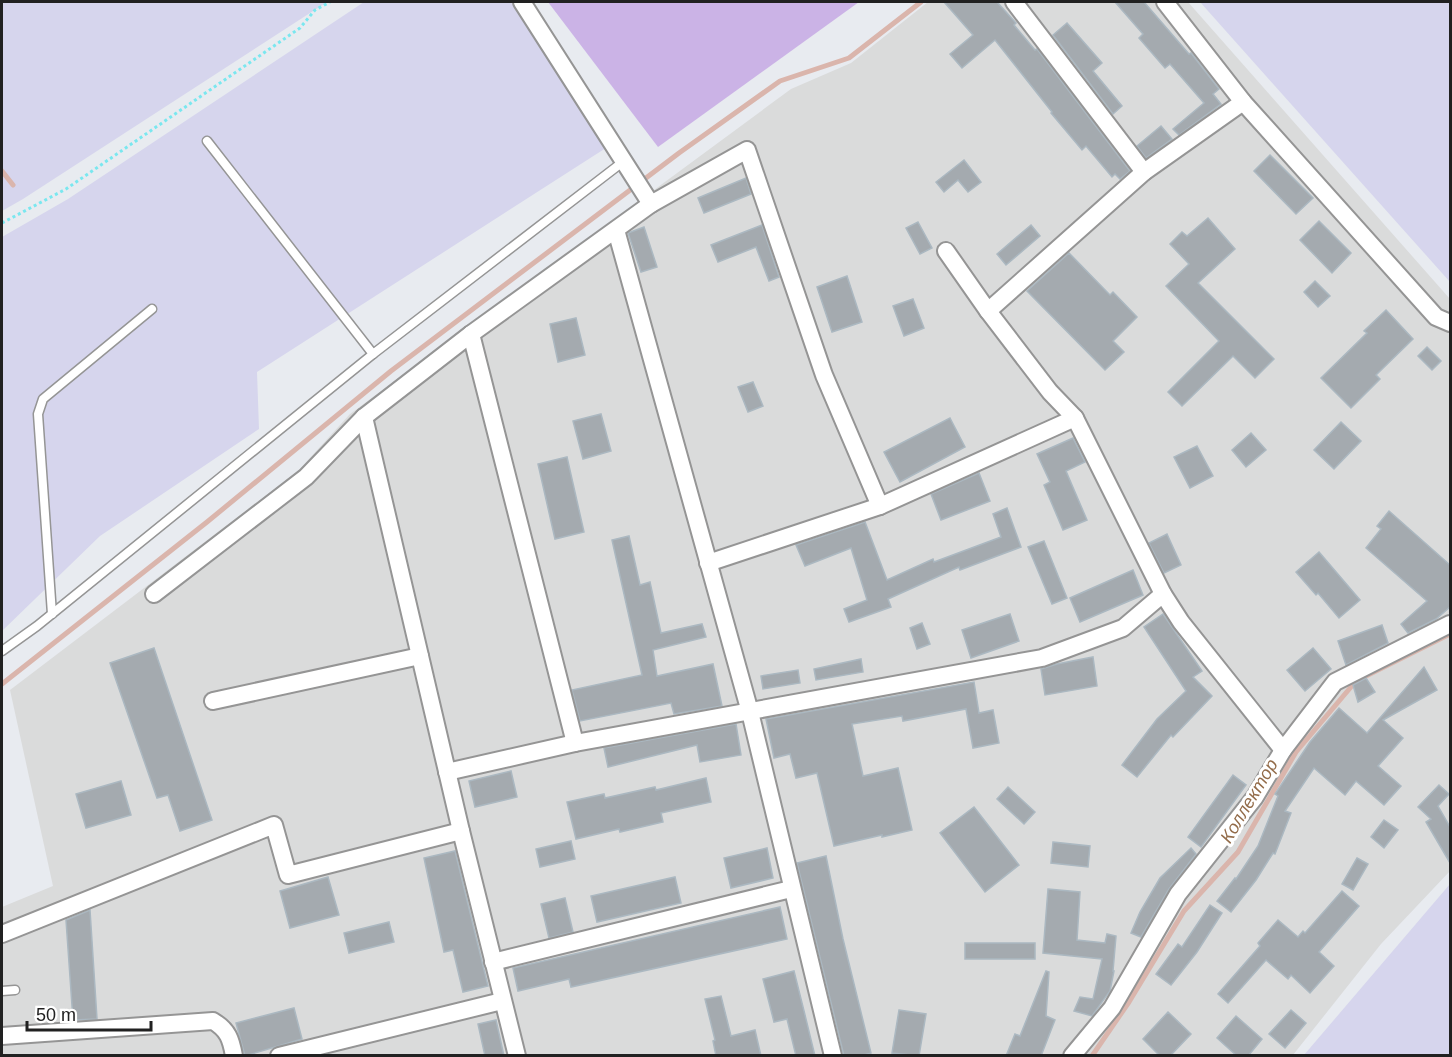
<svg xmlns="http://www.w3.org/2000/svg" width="1452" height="1057" viewBox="0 0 1452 1057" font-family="Helvetica,sans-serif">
  <rect width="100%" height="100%" fill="#e8ebf0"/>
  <!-- residential -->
  <path fill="#dadbdb" d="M928,2H1188L1450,299V871L1381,944L1293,1055L2,1056V907L53,886L10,690L298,471L350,414L791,89L851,63Z"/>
  <!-- farmland -->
  <g fill="#d6d5ed">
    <path d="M2,2H327L23,199L2,211Z"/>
    <path d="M364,2H511L609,146L257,372L259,429L100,536L2,631V237L68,199Z"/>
    <path d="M1200,2H1450V282Z"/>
    <path d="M1450,884V1055H1304Z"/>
  </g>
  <!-- grass -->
  <path fill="#cbb3e6" d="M548,2H859L658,147Z"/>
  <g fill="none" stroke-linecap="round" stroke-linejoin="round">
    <!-- stream -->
    <g stroke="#dab5ac" stroke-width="5">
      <path d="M2,171L13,185"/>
      <path d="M2,684L207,522L391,371L679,153L780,81L849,58L921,2"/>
      <path d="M1092,1056L1129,1002L1184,911L1238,852L1296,752L1356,681L1450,634"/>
    </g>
  </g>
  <!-- building -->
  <g fill="#a4aaaf" stroke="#abb8c1" stroke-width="1.5">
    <path d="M944,2H997L1016,23L1014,25L1035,50L1037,49L1130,171L1120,179L1115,174L1112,177L1086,146L1082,150L1051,113L1052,112L995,40L962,68L950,54L973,35Z"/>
    <path d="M1115,2H1144L1189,54L1191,53L1219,89L1213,94L1221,104L1179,135L1173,129L1204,103L1170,64L1165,68L1139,38L1143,34Z"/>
    <path d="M1067,23L1102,63L1093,71L1122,106L1113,114L1053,35Z"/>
    <path d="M1161,126L1172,139L1146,158L1137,146Z"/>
    <path d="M1270,155L1313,198L1296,214L1254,171Z"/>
    <path d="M964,160L981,182L968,192L958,180L944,192L936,182Z"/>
    <path d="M746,178L751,194L704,213L698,198Z"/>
    <path d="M1208,218L1235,249L1198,283L1274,359L1255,378L1233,356L1182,406L1168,392L1219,341L1166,286L1189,264L1170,244L1182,232L1187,236Z"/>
    <path d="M1319,221L1351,253L1332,273L1300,240Z"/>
    <path d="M918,222L932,248L920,254L906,228Z"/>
    <path d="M762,225L779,277L769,281L756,247L718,262L711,245Z"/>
    <path d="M1031,225L1040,236L1006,265L997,254Z"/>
    <path d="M644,227L657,267L641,272L628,233Z"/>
    <path d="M1069,253L1110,295L1113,292L1137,317L1113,341L1124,352L1105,370L1027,291Z"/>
    <path d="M847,276L862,322L832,332L817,287Z"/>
    <path d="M1315,281L1330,296L1318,307L1304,292Z"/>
    <path d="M913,299L924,328L904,336L893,306Z"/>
    <path d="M1386,310L1413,339L1376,375L1380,379L1351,408L1321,378L1367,333L1364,331Z"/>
    <path d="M576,318L585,355L558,362L550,324Z"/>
    <path d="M1427,347L1441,361L1432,370L1418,356Z"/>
    <path d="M753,382L763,406L748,412L738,387Z"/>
    <path d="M601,414L611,451L583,459L573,421Z"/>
    <path d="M950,418L965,447L900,482L884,452Z"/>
    <path d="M1341,422L1361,441L1334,469L1314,450Z"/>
    <path d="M1251,433L1266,450L1246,467L1232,450Z"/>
    <path d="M1073,438L1085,462L1066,471L1087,520L1063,530L1044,485L1050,482L1037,454Z"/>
    <path d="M1197,446L1213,476L1190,488L1174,457Z"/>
    <path d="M567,457L584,532L555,539L538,464Z"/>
    <path d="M979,473L990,501L941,520L931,494Z"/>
    <path d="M1007,508L1021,547L960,570L959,567L888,599L891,607L849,622L844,609L867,600L851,548L805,566L796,545L865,522L887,580L933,559L934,562L1001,537L993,514Z"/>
    <path d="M1389,511L1450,565V607L1436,619L1408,633L1401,624L1427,601L1366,548L1381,529L1377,526Z"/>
    <path d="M1167,534L1181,565L1164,573L1149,543Z"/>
    <path d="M629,536L640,585L650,582L661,633L702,624L706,637L653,650L657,676L713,664L722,706L674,714L671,703L580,721L572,690L642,675L612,540Z"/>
    <path d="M1044,541L1067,598L1052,604L1028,547Z"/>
    <path d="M1319,552L1360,600L1339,618L1318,593L1316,595L1296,572Z"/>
    <path d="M1133,570L1143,595L1080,622L1070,598Z"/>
    <path d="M1010,614L1019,641L971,658L962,630Z"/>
    <path d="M1163,614L1202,671L1193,677L1212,696L1173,737L1171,735L1137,777L1122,765L1157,719L1186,691L1144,627Z"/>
    <path d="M922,623L930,644L917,649L910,628Z"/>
    <path d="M1382,625L1388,643L1346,665L1338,641Z"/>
    <path d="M154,648L212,820L180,831L168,795L157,798L110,663Z"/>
    <path d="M1313,648L1331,669L1305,691L1287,670Z"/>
    <path d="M1093,657L1097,686L1045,695L1041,669L1057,664Z"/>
    <path d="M861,659L863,672L816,680L814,669Z"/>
    <path d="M1424,667L1437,690L1383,720L1403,738L1378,766L1401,786L1384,805L1356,781L1345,795L1314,768L1285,811L1291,813L1275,854L1273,853L1256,880L1231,912L1217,901L1235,878L1236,879L1258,846L1278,796L1275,794L1310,742L1339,708L1367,733Z"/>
    <path d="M798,670L800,683L763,689L761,676Z"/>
    <path d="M1366,678L1375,692L1358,702L1353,685Z"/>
    <path d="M974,682L979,713L993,710L999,743L973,748L966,709L903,721L902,716L852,724L863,776L898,768L912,830L882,837V835L834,846L817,773L796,778L790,754L774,758L766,719Z"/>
    <path d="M736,724L741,755L700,762L697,745L608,767L604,748Z"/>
    <path d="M511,771L517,797L475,807L469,781Z"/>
    <path d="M1233,775L1246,785L1201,847L1188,837Z"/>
    <path d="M706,778L711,802L661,813L663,822L620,832L619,829L576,839L567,802L604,794L605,798L655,787L656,790Z"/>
    <path d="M121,781L131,815L86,828L76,794Z"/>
    <path d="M1439,785L1449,794L1438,806L1450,827V863L1426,822L1431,819L1418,807Z"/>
    <path d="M1008,787L1035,812L1024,824L997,799Z"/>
    <path d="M974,807L1019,865L985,892L940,833Z"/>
    <path d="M1384,820L1398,830L1384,848L1371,837Z"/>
    <path d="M571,841L575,859L540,867L536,849Z"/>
    <path d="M1053,842L1090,846L1088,867L1051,863Z"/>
    <path d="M767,848L773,878L731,888L724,858Z"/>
    <path d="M1191,848L1196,854L1169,889L1141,937L1131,933L1140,912L1160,878Z"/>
    <path d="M455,851L488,986L463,992L453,950L444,952L424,858Z"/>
    <path d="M826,856L843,939L871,1053L861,1056H844L797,863Z"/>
    <path d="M1357,858L1368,864L1353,890L1342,884Z"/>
    <path d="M328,877L339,915L290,928L280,891Z"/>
    <path d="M675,877L681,903L597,922L591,896Z"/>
    <path d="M1048,889L1080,892L1077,940L1105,943L1107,934L1116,936L1113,971H1114L1110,991L1092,1016L1074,1011L1080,997L1093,999L1102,959L1043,953Z"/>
    <path d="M1342,891L1359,906L1319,952L1334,966L1310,993L1291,975L1288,979L1266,960L1228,1003L1218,994L1260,946L1258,943L1278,920L1298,937L1303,931L1305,933Z"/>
    <path d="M565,898L573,932L549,938L541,904Z"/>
    <path d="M1210,905L1222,913L1197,952L1171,985L1156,974L1178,944L1182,947Z"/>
    <path d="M780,907L787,939L571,987L569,979L518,991L513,968Z"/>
    <path d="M90,910L97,1019L73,1020L66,920Z"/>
    <path d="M389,922L394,942L349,953L344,933Z"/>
    <rect x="965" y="943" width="70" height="16"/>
    <path d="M794,971L805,1015L815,1056H796L787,1019L774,1022L763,979Z"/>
    <path d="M1046,971L1049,972L1046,1016L1055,1020L1041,1056H1006L1015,1034L1020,1036Z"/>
    <path d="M721,996L731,1036L755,1030L761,1056H716L713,1041L715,1040L705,999Z"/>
    <path d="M294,1008L302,1039L245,1056L236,1023Z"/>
    <path d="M899,1010L926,1014L919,1056L892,1053Z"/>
    <path d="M1291,1010L1306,1023L1285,1048L1269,1034Z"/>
    <path d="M1168,1012L1191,1034L1170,1056H1160L1143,1039Z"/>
    <path d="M1236,1016L1262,1039L1248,1056H1237L1217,1038Z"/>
    <path d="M496,1020L504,1056H485L478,1024Z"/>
  </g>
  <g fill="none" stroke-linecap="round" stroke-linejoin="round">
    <defs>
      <g id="lane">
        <path d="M207,141L373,354"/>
        <path d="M52,614L38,414L43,399L152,309"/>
        <path d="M2,651L37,626L373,354L624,161"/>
        <path d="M2,991L15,990"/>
      </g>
      <g id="street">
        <path d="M522,2L651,204"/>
        <path d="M1014,2L1144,172"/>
        <path d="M1165,2L1243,102L1436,317L1450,323"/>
        <path d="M616,230L750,712L833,1056"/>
        <path d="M946,251L988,311L1050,392L1075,418L1163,594L1181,622L1283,750"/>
        <path d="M988,311L1144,172L1243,102"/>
        <path d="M471,334L575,743"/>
        <path d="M364,417L461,831L517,1056"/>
        <path d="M708,563L880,506L1075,418"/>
        <path d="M154,594L306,477L364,417L471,334L651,204L747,150L824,375L880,506"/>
        <path d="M213,701L420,656"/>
        <path d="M447,772L575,743L1042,658L1123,628L1163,594"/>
        <path d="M2,934L274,825L288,875L461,831"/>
        <path d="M493,962L791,889"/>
        <path d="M2,1036L213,1021C228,1030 231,1039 234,1056"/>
        <path d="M279,1056L502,1001"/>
        <path d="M1072,1056L1112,1008L1178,894L1255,797L1283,750L1335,682L1450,624"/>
      </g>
    </defs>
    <!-- lane casing -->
    <use href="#lane" stroke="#959595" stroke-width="11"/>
    <!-- street casing -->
    <use href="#street" stroke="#959595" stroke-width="20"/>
    <!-- path -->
    <path stroke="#7ae7ef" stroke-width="3" stroke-dasharray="3 3" stroke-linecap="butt" d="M2,223L66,189L300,28L315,10L330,2"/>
    <!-- lane -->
    <use href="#lane" stroke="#fff" stroke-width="8"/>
    <!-- street -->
    <use href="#street" stroke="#fff" stroke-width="16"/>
  </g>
  <g text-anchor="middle" stroke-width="6" stroke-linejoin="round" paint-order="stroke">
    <!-- water labels -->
    <g font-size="18" font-style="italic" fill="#936c4a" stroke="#fff">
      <text transform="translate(1249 801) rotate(-59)" y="6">Коллектор</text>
    </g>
  </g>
  <!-- border -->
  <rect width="1452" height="1057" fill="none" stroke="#212121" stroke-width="6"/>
  <!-- scale -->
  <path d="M27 1021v9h124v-9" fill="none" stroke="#212121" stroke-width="3"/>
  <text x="36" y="1021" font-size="18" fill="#212121" stroke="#ffffff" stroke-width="4.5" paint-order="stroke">50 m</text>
</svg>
